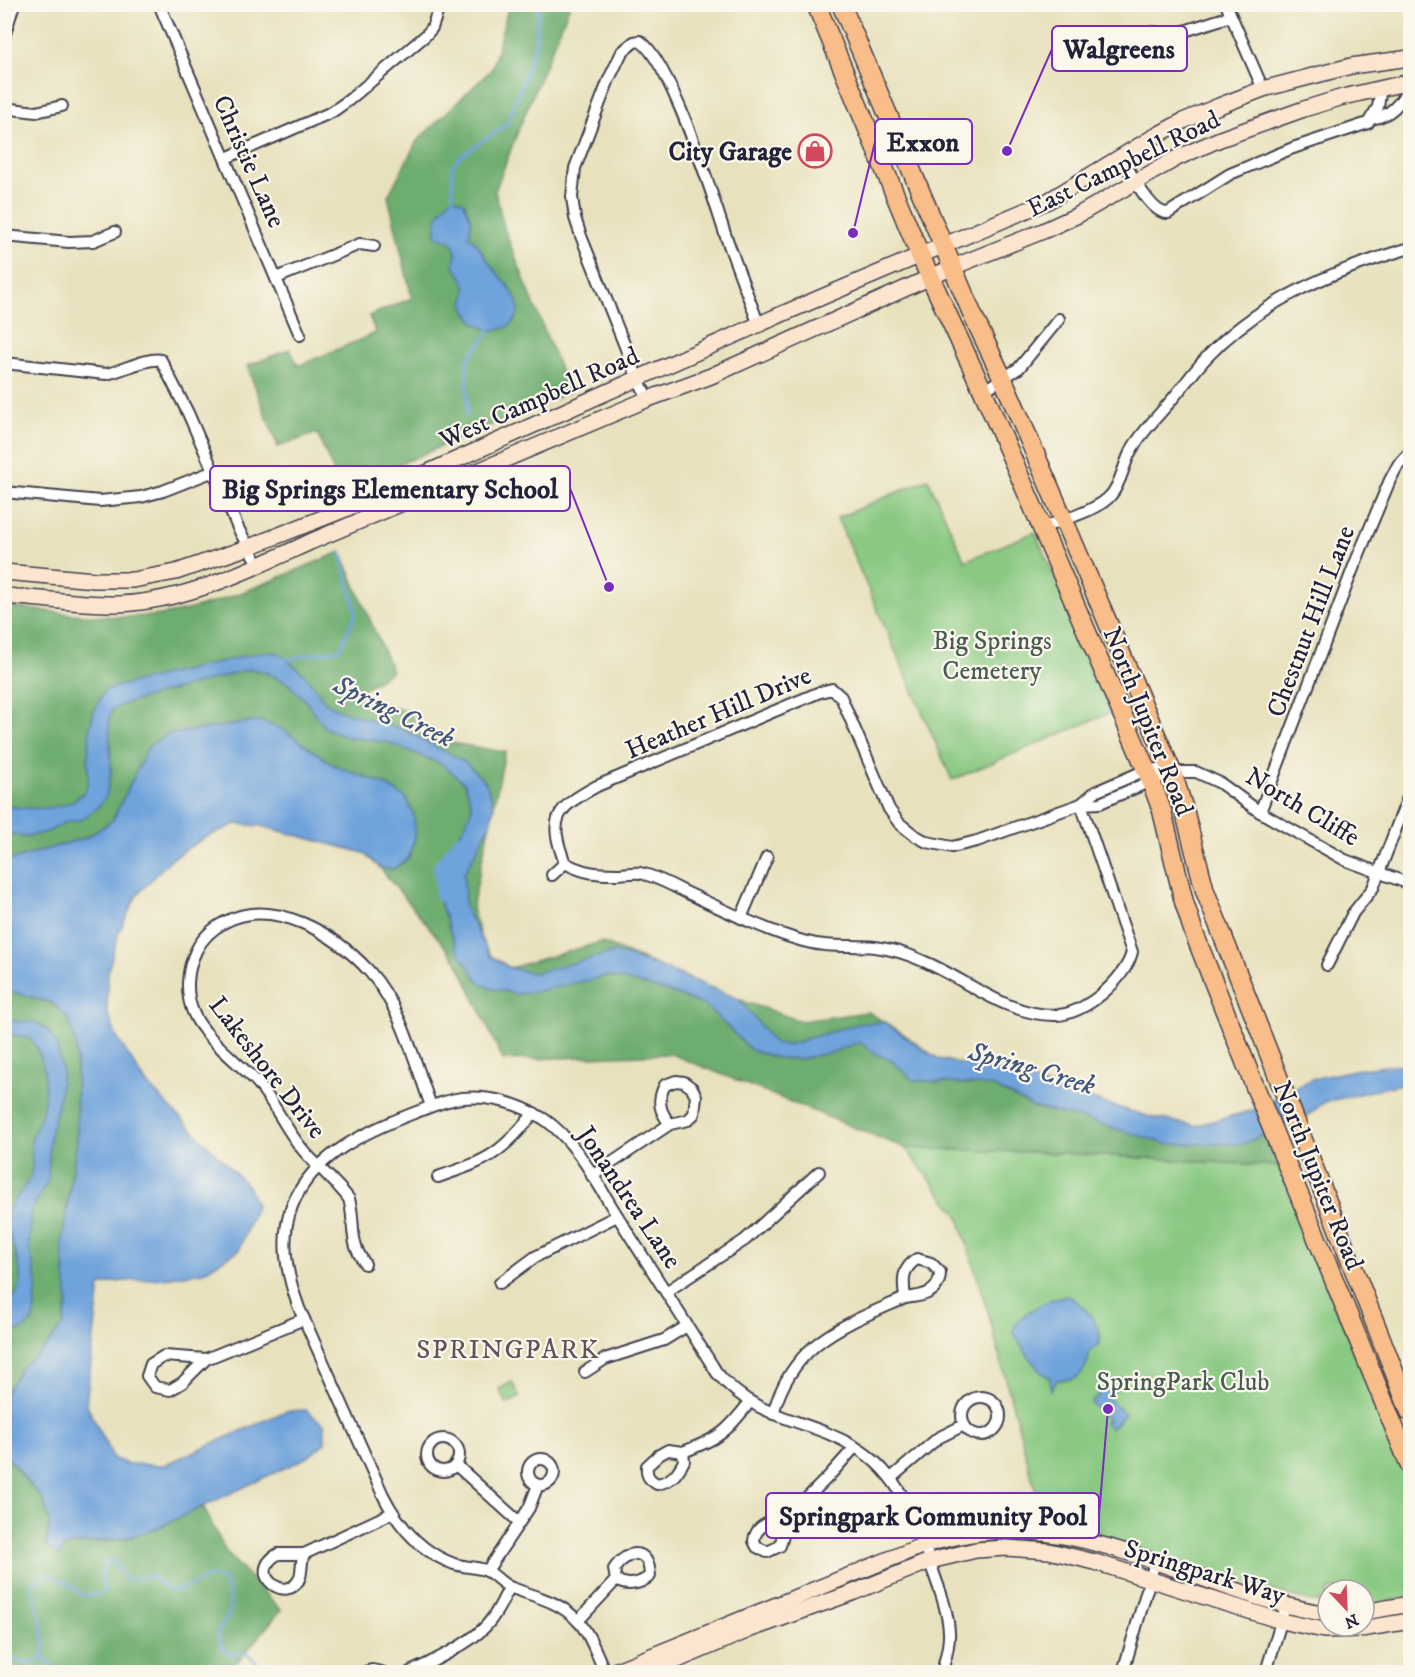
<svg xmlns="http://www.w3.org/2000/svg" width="1415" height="1677" viewBox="0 0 1415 1677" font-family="'IM FELL DW Pica',serif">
  <rect width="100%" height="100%" fill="#fbf7ec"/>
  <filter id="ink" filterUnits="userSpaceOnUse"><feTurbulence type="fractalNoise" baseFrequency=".0167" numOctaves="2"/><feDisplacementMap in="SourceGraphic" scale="12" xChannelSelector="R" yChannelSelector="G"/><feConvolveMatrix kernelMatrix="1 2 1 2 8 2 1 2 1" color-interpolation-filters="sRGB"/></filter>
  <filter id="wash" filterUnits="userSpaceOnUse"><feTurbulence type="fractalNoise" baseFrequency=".008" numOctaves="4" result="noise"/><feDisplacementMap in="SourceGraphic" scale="24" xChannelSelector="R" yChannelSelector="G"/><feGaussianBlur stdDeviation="1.35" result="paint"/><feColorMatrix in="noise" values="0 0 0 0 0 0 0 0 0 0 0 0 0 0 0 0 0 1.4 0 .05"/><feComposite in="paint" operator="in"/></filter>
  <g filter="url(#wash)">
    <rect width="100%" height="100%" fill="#e8e1bd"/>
    <!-- green -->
    <g fill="#89c981" stroke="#56765e" stroke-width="1.5">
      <path d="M928,479L965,561L1035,532L1112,712L952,780L837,518Z"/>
      <path d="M905,1148L1061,1153L1278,1166L1410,1488V1598L1364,1605V1590H1328V1603L1312,1602L1044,1523L989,1316L958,1215Z"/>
      <path d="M512,1382L520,1397L507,1404L499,1389Z"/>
    </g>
    <!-- forest -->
    <g fill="#6ead6f" stroke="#486855" stroke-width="1.5">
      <path d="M509,5H570L518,131L495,191L505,231L569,392L341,489L317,433L278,447L247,366L290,349L298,366L376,333L369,316L412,298L388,196L417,141L492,69Z"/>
      <path d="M341,552L392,671L351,697L410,712L419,733L452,743L505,752L472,908L482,942L491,956L510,968L601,942L748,1003L801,1021L868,1012L901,1032L938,1059L1009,1074L1150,1117L1195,1126L1254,1110L1278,1166L1061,1153L905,1148L671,1054L503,1060L457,961L380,868L393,869L409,858L415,837L414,816L386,785L334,765L282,729L149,746L112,821L87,837L5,862V606C53,612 101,619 150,616C209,612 285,574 341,552Z"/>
      <path d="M5,990L52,1003L68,1018L76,1045L77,1141L66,1210L68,1303L63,1325L46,1347L21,1368L5,1394Z"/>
      <path d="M4,1454L43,1500L50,1521L46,1546L60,1555L64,1546L129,1537L155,1529L203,1506L226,1552L281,1610L229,1672H14L5,1668Z"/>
    </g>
    <!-- water -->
    <g fill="#6ea3db" stroke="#48628b" stroke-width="1.5">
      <path d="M453,197L464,202L471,220L469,237L475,241C481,250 487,260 494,269C501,278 511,287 516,299C529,331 478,346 463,304C469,289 465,279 454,267L456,252L451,241L436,236C435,217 439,210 453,197Z"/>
      <path d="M262,652L279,653L306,676L325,702L341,711L404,730L465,762L486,783L494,806L490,824L464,874L465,907L490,956L510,968L534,973L615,952L658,966L739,999L774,1043L787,1045L857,1024L884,1022L938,1059L1009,1074L1150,1117L1195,1126L1254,1110L1312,1079L1354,1070L1410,1063V1082L1325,1102L1308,1115L1243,1144H1167L1087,1120L1033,1107L992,1086L913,1080L892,1061L876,1054L859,1042L833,1052L801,1059L776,1058L751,1050L706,1006L669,992L622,979L608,976L534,992L517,994L489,988L479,982L456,948L441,906L440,881L450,851L466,823L472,807L465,784L442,764L387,742L348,737L325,728L305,700L286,682L262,671L250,669L126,703L113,709L109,718L111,772L106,797L97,808L81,820L66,822L48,832L23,837L5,832L4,805C28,810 80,813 88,783C89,778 88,770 88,764C89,734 88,714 106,689Z"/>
      <path d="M260,721L282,729L334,765L386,785L406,798L414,816L415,837L408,858L393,869L380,868L364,853L261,826L236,824L202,839L170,860L137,895L119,932L108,971L107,1011L117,1038L147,1084L248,1186L256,1206L239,1250L203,1272L164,1278L114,1282L100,1286L86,1404L114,1459L128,1464L164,1465L286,1411L306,1410L325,1425V1443L308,1457L155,1529L129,1537L64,1546L60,1556L46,1546L50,1521L43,1500L5,1454V1394L21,1368L46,1347L63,1325L68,1303L62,1244L77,1141L76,1045L68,1018L52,1003L5,990V862L87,837L112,821L149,746L169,734Z"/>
      <path d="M5,1021L35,1022L48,1030L56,1044L62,1070L59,1099L50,1135L48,1181L30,1212L29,1247L37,1282L34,1319L24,1329L17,1331L5,1327V1303C42,1285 0,1239 8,1210C14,1198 26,1188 31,1175C35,1166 30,1153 31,1143C32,1133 40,1123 42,1113C47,1087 47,1058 30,1038L5,1033Z"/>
      <path d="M1068,1296C1081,1302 1108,1330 1098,1345C1097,1346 1091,1351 1090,1351C1089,1361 1083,1377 1072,1379C1068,1380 1062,1379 1057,1380L1051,1390L1050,1378L1042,1373L1030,1359L1013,1332C1017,1314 1050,1297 1068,1296Z"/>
      <path d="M1109,1384L1115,1390L1108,1398L1125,1414L1111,1429L1105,1423L1108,1419L1091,1403Z"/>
    </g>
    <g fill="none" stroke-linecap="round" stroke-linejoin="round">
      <!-- stream -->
      <g stroke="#6ea3db" stroke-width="3">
        <path d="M453,199L452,166L461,156L507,124L535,46L539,4"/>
        <path d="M467,416V360L490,331L489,329"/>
        <path d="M283,660L340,649L356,613L341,552"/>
        <path d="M4,1556L8,1576L4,1582"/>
        <path d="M4,1658L30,1663L43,1658C49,1634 35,1607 31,1583L46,1574L66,1582L84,1596L99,1595L104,1591L102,1577L105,1561L114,1562L126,1580L152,1576L167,1589L180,1590L212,1575L225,1582C233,1604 233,1614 217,1632L222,1649L231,1654L246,1653L268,1672"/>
        <path d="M43,1658L59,1672"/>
      </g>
      <!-- river -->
      <path stroke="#6ea3db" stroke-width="16" d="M443,895L442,866L460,842"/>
    </g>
  </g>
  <g filter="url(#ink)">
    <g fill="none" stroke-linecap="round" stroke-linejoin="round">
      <defs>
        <g id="street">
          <path d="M159,4L300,335"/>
          <path d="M1226,4L1263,89"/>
          <path d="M1152,32L1172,35L1231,16"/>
          <path d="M4,37L14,4"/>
          <path d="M4,108L36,112L62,106"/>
          <path d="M1371,119C1392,116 1401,102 1410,85"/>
          <path d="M1121,156C1129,170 1151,215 1168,213L1230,174L1293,148L1368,123L1378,107L1381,87"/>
          <path d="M226,158L332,112L349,100L425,36L432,28L440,4"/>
          <path d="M4,236L69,242L93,241L115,232"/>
          <path d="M276,278L360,244L374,246"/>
          <path d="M4,363L106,374C122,371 147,357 161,360L188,413L238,528L259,566"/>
          <path d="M983,391L1019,368L1059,319"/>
          <path d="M648,399L638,379L581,236L575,218L572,197L575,168L609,79L622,52L634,42L640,41C671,62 712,194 725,234C736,264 747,294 759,325"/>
          <path d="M4,492L100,501L141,497L163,491L214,471"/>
          <path d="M1042,528C1061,520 1098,511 1111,495C1121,484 1124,462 1132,449C1142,432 1156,418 1169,403C1182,388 1194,371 1207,357C1262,299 1335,270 1410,248"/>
          <path d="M1081,804L1132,952C1126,979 1084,1015 1056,1015C1007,1016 966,979 923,961C908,954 891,949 875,947C850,945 827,948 803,941C765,930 730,913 694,896C676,888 659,877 640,873C633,872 624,874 617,874C595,874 584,873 565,863C547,817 557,808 597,786L820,692L832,689L841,697L889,809L899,823L914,835L927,842L952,847L977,841L1081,804L1100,803L1172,772"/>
          <path d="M1081,804L1095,792L1146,770L1158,769L1172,772H1196L1220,783L1260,812L1345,860L1410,884"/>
          <path d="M1260,812L1354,566L1390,480L1398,465L1410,452"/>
          <path d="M552,875L565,863"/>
          <path d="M741,918L767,857"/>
          <path d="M1327,965L1353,913L1373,888L1410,792"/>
          <path d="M592,1176L670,1124L688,1120L694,1114L696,1096L692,1088L684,1082L676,1081L665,1085C657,1100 659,1111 670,1124"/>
          <path d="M438,1177C488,1160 500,1155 534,1113"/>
          <path d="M917,1259L931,1263L940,1272C940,1293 924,1296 905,1298C903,1281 901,1269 917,1259Z"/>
          <path d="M365,1264C362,1259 358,1253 356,1247C351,1232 354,1215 349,1199C336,1181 317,1167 303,1150C285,1129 275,1103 257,1082C239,1063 202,1036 193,1012C185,993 187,969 196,951C202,938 212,929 225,922C274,896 336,935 369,971C401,1006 415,1063 431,1106"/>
          <path d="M500,1283L535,1257L617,1216"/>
          <path d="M666,1292L745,1240L819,1172"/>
          <path d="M206,1359L164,1356L151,1364L147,1376L155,1387L170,1390L182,1383L206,1359L304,1319"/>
          <path d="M585,1372L605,1359L664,1340L687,1326"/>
          <circle cx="981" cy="1416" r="19"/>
          <path d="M773,1414C792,1342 844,1325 905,1298"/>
          <circle cx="443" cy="1455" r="16"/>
          <path d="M668,1450L683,1452L684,1461C677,1474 672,1481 657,1484C649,1479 646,1476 647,1466L659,1455Z"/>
          <path d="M683,1452C719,1438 726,1433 749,1403"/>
          <circle cx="541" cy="1472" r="13"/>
          <path d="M456,1465L519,1522"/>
          <path d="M891,1478L938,1438L964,1425"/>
          <path d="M788,1517C774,1521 755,1524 754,1541L757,1547L767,1552L780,1546L788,1517L829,1476L855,1447"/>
          <path d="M278,1554H304C301,1561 302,1570 300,1577C289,1606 244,1574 278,1554Z"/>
          <path d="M304,1554L392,1513"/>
          <path d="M487,1571L529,1508L538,1485"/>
          <path d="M578,1621L616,1580L614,1569C628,1549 649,1547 650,1576C640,1584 627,1587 616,1580"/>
          <path d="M365,1672L372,1670L382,1672"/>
          <path d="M410,1672C431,1663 468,1644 484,1628C495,1617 502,1602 509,1588"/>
          <path d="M605,1672C597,1656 590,1633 577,1620C559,1601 536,1597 512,1588C502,1585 495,1574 485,1570C475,1567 464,1567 454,1564C421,1552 398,1525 383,1495L299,1308C287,1275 279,1240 292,1206C312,1155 367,1131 414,1113C430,1107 445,1100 462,1098C490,1095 520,1104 544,1119C578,1142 598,1186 620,1220C652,1271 685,1321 717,1373C759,1422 805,1417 855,1447C901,1474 917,1523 933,1571C940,1591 948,1611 949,1632C950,1645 945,1660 942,1672"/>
          <path d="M1123,1672L1155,1562"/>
          <path d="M1266,1672L1283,1615"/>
        </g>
        <g id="secondary">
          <path d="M4,572L95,580H133L176,572L249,547L348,508L782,314L1048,201L1152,138L1183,121L1219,106L1263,89L1351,66L1410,58"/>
          <path d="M4,596C42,598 81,605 119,604C187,601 249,570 310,542L648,399L711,376L953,267L1043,231L1078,215L1177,158L1220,139L1304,109L1343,97L1410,82"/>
          <path d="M1364,1612L1410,1604"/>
          <path d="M612,1672L924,1545C957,1535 990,1529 1024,1531C1129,1538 1225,1598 1328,1614"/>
          <path d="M649,1672L751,1629L852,1593L930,1561L976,1550L1006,1548L1049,1551L1095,1562L1281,1621L1324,1630L1361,1629L1410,1621"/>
        </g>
        <g id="primary">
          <path d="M816,4L920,255L983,391L1151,781L1162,811L1184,902L1194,933L1251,1077L1410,1466"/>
          <path d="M841,4L974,318L1003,379L1172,772L1185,813L1205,891L1410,1412"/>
        </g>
      </defs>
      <!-- street casing -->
      <use href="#street" stroke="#403f4e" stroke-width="14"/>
      <!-- secondary casing -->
      <use href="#secondary" stroke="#403f4e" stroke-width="18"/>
      <!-- primary casing -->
      <use href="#primary" stroke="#403f4e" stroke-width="21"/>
      <!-- street -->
      <use href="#street" stroke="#fff" stroke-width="10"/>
      <!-- secondary -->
      <use href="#secondary" stroke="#fce5cf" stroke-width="15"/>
      <!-- primary -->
      <use href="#primary" stroke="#f8bd88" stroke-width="18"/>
    </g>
  </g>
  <!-- icons -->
  <defs>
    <symbol id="shop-ring" viewBox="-11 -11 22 22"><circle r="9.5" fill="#fbf7ec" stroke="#d1495b" stroke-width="1.5"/><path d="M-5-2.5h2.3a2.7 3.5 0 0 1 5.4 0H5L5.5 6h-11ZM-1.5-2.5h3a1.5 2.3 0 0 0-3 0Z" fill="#d1495b"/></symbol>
  </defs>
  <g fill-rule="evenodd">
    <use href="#shop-ring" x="796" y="132" width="38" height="38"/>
  </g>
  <g text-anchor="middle" stroke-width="4.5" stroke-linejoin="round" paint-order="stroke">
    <!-- poi labels -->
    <g font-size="26" font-weight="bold" fill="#22223b" stroke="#fbf7ec" text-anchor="end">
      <text x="792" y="160">City Garage</text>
    </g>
    <!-- street labels -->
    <g font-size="26" fill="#22223b" stroke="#fbf7ec">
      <text transform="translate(250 161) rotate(66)" y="9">Christie Lane</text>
      <text transform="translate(1123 163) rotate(-26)" y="9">East Campbell Road</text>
      <text transform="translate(539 397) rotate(-24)" y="9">West Campbell Road</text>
      <text transform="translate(1310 621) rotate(-69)" y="9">Chestnut Hill Lane</text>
      <text transform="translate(718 712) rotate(-23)" y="9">Heather Hill Drive</text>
      <text transform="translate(1149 721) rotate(68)" y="9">North Jupiter Road</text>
      <text transform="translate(1303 806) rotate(31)" y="9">North Cliffe</text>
      <text transform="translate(268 1067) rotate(52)" y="9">Lakeshore Drive</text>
      <text transform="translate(1319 1175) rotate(68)" y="9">North Jupiter Road</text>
      <text transform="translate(630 1197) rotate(56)" y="9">Jonandrea Lane</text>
      <text transform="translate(1205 1571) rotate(17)" y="9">Springpark Way</text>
    </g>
    <!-- park labels -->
    <g font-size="26" fill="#465c54" stroke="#fbf7ec">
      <text x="992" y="649">Big Springs<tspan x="992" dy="30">Cemetery</tspan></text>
      <text x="1183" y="1390">SpringPark Club</text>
    </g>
    <!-- water labels -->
    <g font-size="27" font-style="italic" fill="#40567b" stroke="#fbf7ec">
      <text transform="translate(394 711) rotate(26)" y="9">Spring Creek</text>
      <text transform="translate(1032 1068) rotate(16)" y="9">Spring Creek</text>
    </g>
    <!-- neighbourhood labels -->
    <g font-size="27" letter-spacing="1.5" fill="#64525c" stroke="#fbf7ec">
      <text x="508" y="1358">SPRINGPARK</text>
    </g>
  </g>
  <!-- callouts -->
  <path fill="none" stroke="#7b2cbf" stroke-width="2" d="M1007 151L1052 49M853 233L875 142M609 587L570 488M1108 1409L1099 1515"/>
  <g fill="#7b2cbf" stroke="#fbf7ec" stroke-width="2">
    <circle cx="1007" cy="151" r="6"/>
    <circle cx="853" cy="233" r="6"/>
    <circle cx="609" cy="587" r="6"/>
    <circle cx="1108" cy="1409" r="6"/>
  </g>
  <g fill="#fbf7ec" stroke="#7b2cbf" stroke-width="2">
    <rect x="1052" y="26" width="135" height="45" rx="6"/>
    <rect x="875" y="119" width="97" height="45" rx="6"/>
    <rect x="210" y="466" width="360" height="45" rx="6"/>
    <rect x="766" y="1493" width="333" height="45" rx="6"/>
  </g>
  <g font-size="27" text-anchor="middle" font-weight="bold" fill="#22223b">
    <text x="1119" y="58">Walgreens</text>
    <text x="923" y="151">Exxon</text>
    <text x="390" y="498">Big Springs Elementary School</text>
    <text x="933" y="1525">Springpark Community Pool</text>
  </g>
  <!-- margin -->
  <rect width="1415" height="1677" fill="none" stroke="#fbf7ec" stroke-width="24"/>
  <!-- north arrow -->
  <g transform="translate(1346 1608) rotate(157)"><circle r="28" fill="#fbf7ec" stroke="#a4a2a5" stroke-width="1.5"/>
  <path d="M0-4.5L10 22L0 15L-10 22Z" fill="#d1495b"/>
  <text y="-9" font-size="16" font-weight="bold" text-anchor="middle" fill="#22223b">N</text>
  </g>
</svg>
